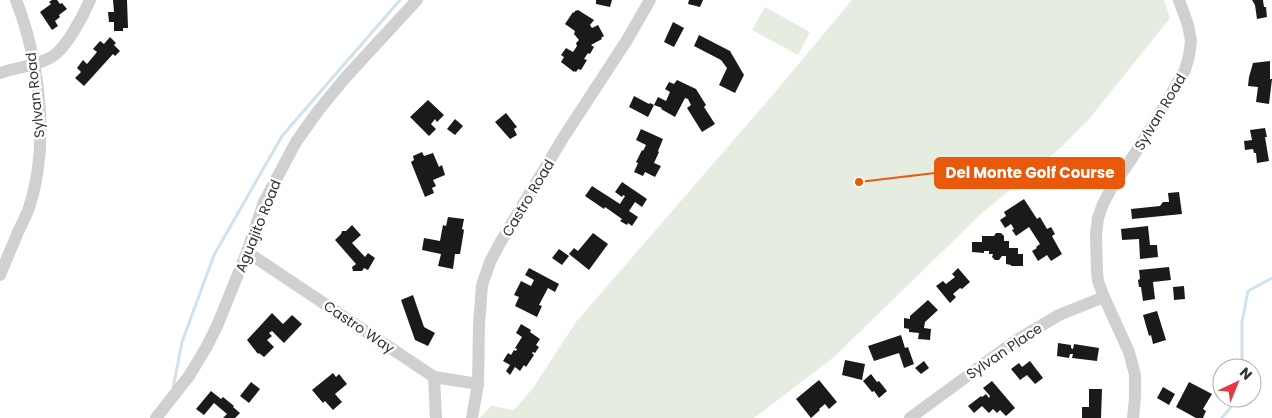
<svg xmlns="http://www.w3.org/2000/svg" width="1272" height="418" viewBox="0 0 1272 418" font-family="Poppins,sans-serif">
  <rect width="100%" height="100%" fill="#fff"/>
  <!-- green -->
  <g fill="#e6ecdf">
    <path d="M852,0H1164L1170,18L1089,119L1057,151L982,213L834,357L754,418H480L491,406L514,410L533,388L576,322L771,97Z"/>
    <path d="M765,7L810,32L798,55L752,30Z"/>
  </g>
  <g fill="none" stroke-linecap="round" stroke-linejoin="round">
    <!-- stream -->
    <g stroke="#cfe2ee" stroke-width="3">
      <path d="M1242,368V322L1248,291L1272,278"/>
      <path d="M173,388L182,342L214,255L282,136L400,0"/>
      <path d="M1222,418L1238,398"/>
    </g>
  </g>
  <!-- building -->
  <g fill="#1a1a1a">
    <path d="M52,0H57L60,4L62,3L67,9L59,15L60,17L55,21L58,26L52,30L40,12L51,4L49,2Z"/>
    <path d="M113,0H127L128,28H123V31H114V22H109L108,12H114Z"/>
    <path d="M596,0H612L610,7L596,4Z"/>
    <path d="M689,0H703L700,7L688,4Z"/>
    <path d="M1252,0H1263L1264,7H1266L1267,17L1257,19L1255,5Z"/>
    <path d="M578,10L594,20L590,25L592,28L598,25L604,36L601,38L602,39L591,45L594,47L590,54L588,53L584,59L587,60L581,70L578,69L576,72L574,71V72L561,62L564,57L561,55L566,48L573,52L577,46L576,43L579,40L574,34L575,31L565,24L573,12L574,13L575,11Z"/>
    <path d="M673,22L684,28L674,47L664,42Z"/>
    <path d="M699,35L730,51L744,75L735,93L719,85L727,68L721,60L694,46Z"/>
    <path d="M110,37L116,43L114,45L120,51L115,56L113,54L84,86L75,78L81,72L77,68L83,60L87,64L97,52L93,49L100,41L104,44Z"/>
    <path d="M1270,61V79H1272L1269,104L1256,102L1258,87L1248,86L1249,77L1253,63Z"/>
    <path d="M677,80L696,89L706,105L704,107L715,124L702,132L687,108L691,105L688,99L685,98L675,117L661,109L662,108L654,105L648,117L629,107L634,96L649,104L650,103L654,105L658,97L666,101L670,92L665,89L669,82L674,84Z"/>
    <path d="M428,100L444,115L437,122L435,119L431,124L436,129L429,136L410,117Z"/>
    <path d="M506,113L517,127L514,129L517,135L510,139L495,122Z"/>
    <path d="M455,119L463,126L455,135L447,129Z"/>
    <path d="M1265,128L1267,137H1265L1269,161L1257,163L1256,153H1254L1253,149L1245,150L1244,141L1252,140L1250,130Z"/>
    <path d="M641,129L663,139L658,151L659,152L654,163L661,166L655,177L645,172L643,176L634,172L638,163L636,162L642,150L643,151L646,145L636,140Z"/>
    <path d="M422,152L424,156L433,153L439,167L442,165L445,175L433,180L436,186L432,188L434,193L425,197L411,162L414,160L413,156Z"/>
    <path d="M622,182L647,199L642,207L635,202L629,211L638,217L632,226L628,223L627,225L620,221L622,219L605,207L604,209L585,196L592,186L620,204L625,196L623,195L622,197L615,192Z"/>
    <path d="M1179,192L1182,214L1132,219L1131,209L1160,206L1163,202H1169L1168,193Z"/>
    <path d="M1024,199L1037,219L1040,217L1047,229L1051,227L1055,234L1052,236L1053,238L1062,254L1051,261L1047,255L1038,261L1032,251L1037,248L1036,247L1040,244L1029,227L1016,236L1012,230L1014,229L1011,224L1005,228L1000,220L1006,216L1004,212Z"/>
    <path d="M448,217L464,219L462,229L464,230L460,254H455L453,269L438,266L441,254L422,250L424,238L440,241L443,225L446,226Z"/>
    <path d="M352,225L361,235L352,243L365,257L368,253L375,258L368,270L364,268L362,271H353L352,267L356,264L335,240L341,234L342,231H346Z"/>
    <path d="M1148,226L1150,245H1157L1158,257L1140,259L1139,239L1122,240L1121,229Z"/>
    <path d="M593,233L608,244L589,270L569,254L574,248L578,251Z"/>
    <path d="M996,233H1001L1004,236V241H1009V248H1018V254H1023V266H1011V265L1006,264V256H1002L999,260H995L992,257L993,254H989V251H984V253L972,252V242H982V236H994Z"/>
    <path d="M559,249L569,256L562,265L552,258Z"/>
    <path d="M1169,267L1171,280L1153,282L1155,299L1143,301L1141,287H1139L1138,280L1140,279L1139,270Z"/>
    <path d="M529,268L559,284L555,292L548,288L539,305L542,306L537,317L515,306L519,297L514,295L521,281L531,286L534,280L525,275Z"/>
    <path d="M958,268L970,282L962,289L960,288L953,294L956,297L950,303L936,286L943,281L946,284L955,277L952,274Z"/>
    <path d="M1184,286L1185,299L1174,300L1173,287Z"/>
    <path d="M413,295L424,327L435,333L428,346L415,340L401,300Z"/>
    <path d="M928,300L938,310L925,322L924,328L931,329L930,340L918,339L919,333L909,332V329L904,328V318L910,319V316Z"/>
    <path d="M1157,311L1166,340L1153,344L1151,335L1149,336L1143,315Z"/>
    <path d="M272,313L283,324L292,315L302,324L284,343L272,331L269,333L272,336L267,340L274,347L264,357L259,353L258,354L247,340Z"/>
    <path d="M521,324L531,330L530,332L540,339L536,345L539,347L535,353L533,352L532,353L534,355L526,367L524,365L520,371L515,367L510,375L506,371L510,365L503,361L508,353L511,355L514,350L516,351L517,349L515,348L522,337L516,333Z"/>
    <path d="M901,335L905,348L908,347L914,364L904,368L899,353L874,361L868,346Z"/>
    <path d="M1058,343L1071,345V348L1073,349L1074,344L1099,348L1097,361L1072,358L1073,354H1070L1069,358L1057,356Z"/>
    <path d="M845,360L865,364L862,380L842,375Z"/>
    <path d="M924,361L929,368L921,374L915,368Z"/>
    <path d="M1030,361L1043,378L1035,384L1027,375L1020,380L1011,369L1019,363L1022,367Z"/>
    <path d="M333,373L336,377L339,374L347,384L335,394L342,402L333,410L325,401L323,403L312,390Z"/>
    <path d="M871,374L877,382L879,381L887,391L879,398L874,391L872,392L863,381Z"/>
    <path d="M819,380L837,402L829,409L825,404L819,409L820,410L811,418L796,399Z"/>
    <path d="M992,381L1015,408L1006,416L1000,410L997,413L993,409L989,413L982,406L974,413L968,406L981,396L982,397L986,394L989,398L990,396L983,388Z"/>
    <path d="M251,382L260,389L249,403L240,396Z"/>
    <path d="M1189,382L1212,394L1203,409L1206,411L1203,418H1196L1176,407Z"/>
    <path d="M1163,387L1175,394L1169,405L1157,398Z"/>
    <path d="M1089,389H1102L1101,418H1082V407H1089Z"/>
    <path d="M211,391L221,399L223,397L234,406L233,407L240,413L235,418H223L227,414L214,403L204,415L196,409Z"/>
  </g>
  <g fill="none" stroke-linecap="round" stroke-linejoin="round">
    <!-- minor -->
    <g stroke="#d0d0d0" stroke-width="12">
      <path d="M0,73C17,67 38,66 53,56C67,47 83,16 90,0"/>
      <path d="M247,252L434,377L478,384"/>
      <path d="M0,275C6,261 12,246 18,232C22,224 26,216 29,208C50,144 40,62 16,0"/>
      <path d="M434,377L436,418"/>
      <path d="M156,418L189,376L206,348L217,326L247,252L264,202L296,142L318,111L345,78L417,0"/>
      <path d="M472,418L478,384L479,325L482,285L490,262L500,243L563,138L627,40L650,0"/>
      <path d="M910,418L1015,341L1059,315L1104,297"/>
      <path d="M1133,418L1135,397V375L1129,352L1104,297L1098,281L1097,271L1096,235L1098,218L1103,204L1112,187L1132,158L1155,122L1185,70L1189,56L1191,41L1188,25L1179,0"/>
    </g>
  </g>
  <g text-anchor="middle" stroke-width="5" stroke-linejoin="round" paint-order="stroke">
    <!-- street labels -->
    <g font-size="14" fill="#333" stroke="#fff">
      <text transform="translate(35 95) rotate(-96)" y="5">Sylvan Road</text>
      <text transform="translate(1160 112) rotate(-59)" y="5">Sylvan Road</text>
      <text transform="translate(528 198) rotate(-59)" y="5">Castro Road</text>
      <text transform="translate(258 226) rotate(-68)" y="5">Aguajito Road</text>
      <text transform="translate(359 327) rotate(34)" y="5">Castro Way</text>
      <text transform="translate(1004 351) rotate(-34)" y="5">Sylvan Place</text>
    </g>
  </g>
  <!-- callouts -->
  <path fill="none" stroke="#e8590c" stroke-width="2" d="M859 182L935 173"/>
  <circle fill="#e8590c" stroke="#fff" stroke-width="2" cx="859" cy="182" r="5"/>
  <rect fill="#e8590c" stroke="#e8590c" stroke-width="2" x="935" y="158" width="189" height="30" rx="5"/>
  <g font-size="15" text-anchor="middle" font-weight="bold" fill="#fff">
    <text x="1030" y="178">Del Monte Golf Course</text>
  </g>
  <!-- north arrow -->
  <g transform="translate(1237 383) rotate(44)"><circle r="24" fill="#ffffff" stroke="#adadad"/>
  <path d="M0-4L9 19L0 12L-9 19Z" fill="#e63946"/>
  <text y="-8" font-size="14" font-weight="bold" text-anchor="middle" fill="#333333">N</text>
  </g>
</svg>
